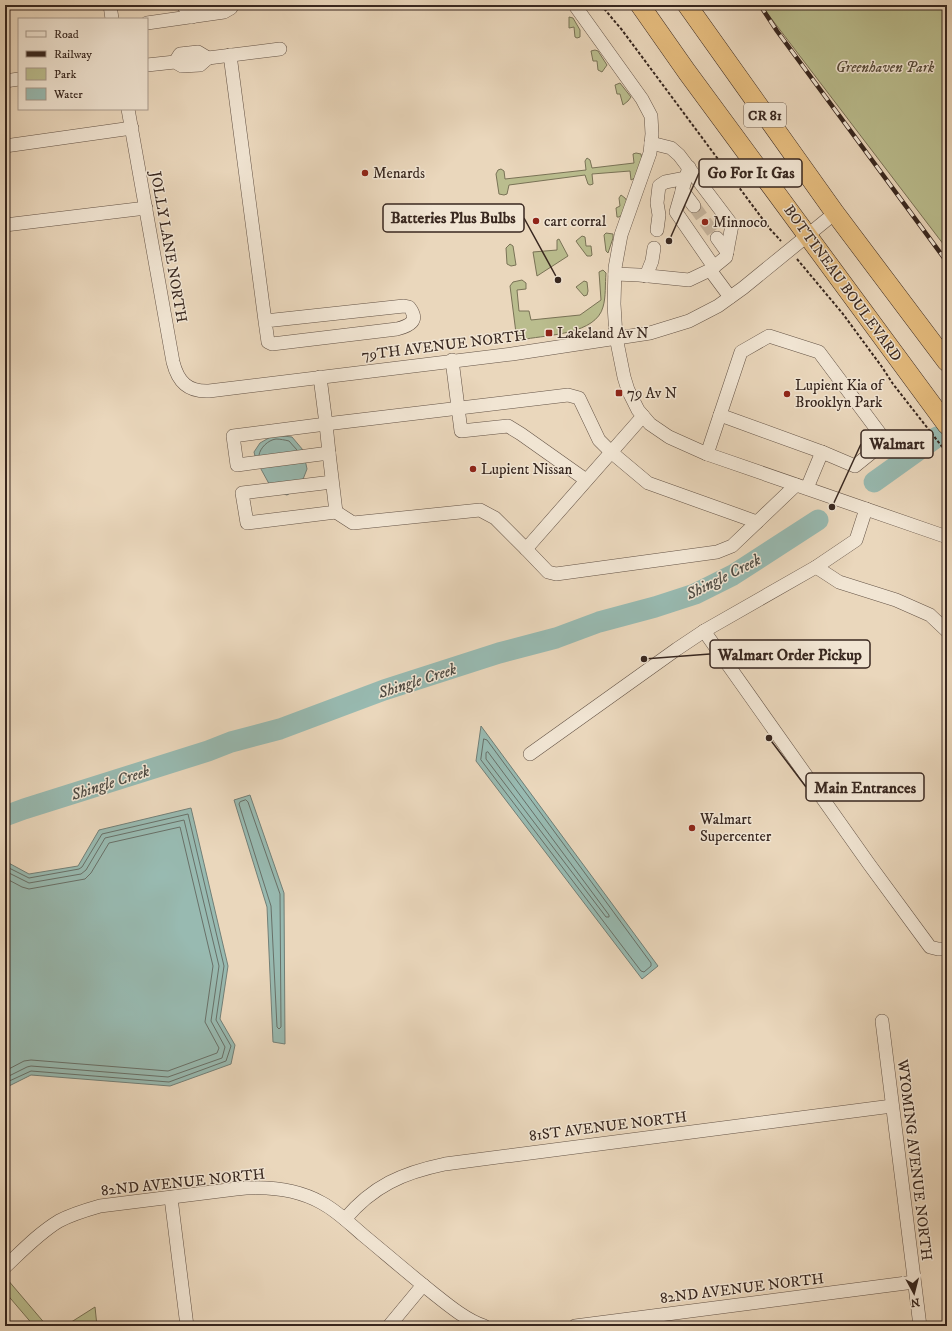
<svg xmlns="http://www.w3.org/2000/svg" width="952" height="1331" viewBox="0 0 952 1331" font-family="'IM FELL DW Pica',serif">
  <rect width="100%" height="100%" fill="#ead7bc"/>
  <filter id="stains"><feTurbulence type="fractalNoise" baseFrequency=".005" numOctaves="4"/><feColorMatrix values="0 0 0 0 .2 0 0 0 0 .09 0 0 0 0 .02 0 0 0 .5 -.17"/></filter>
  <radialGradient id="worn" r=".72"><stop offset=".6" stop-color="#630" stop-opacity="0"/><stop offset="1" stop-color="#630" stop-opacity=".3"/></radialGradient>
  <!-- green -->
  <g fill="#babd8e" stroke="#797256">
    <path d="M761,5H947V249Z"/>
    <path d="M569,17L573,18L580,30V37L577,38L575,37L574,27L569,28Z"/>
    <path d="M595,50L598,51L607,65L602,72L598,70L597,61H593L591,51Z"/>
    <path d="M620,83L631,97L628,101L623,105L620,94H617L615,85Z"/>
    <path d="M636,153L641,154L642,160L635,178L631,180L630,171L592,174L593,184L590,185L588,184L585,175L509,185L507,194L504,195L499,194L496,174L498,170L501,169L504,171L505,179L586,170L585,161L587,158L590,160L592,168L634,163L633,154Z"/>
    <path d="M621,195L625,198L627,201L622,215L619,217H617L616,208L620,206L619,198Z"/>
    <path d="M606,233L613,234V238L608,253L606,251L604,235Z"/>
    <path d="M582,236L585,237L586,246H591L592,255L591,256H587L578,244L576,241Z"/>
    <path d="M559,239L568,256L537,276L533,252L557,250V240Z"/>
    <path d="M510,244L513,246L516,265L511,266L507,264L506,248Z"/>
    <path d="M603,270L606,273C605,284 606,297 603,307C596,334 548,335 526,339H520L516,333L510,286L513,282L522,280L526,283V289L517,290L519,311H529L531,320L580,315L601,300L599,272Z"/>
    <path d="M584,281L587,282L588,291L587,295L584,296L576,287Z"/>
    <path d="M7,1279L47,1326H34L5,1292V1281Z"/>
    <path d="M95,1307L97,1326H65Z"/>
  </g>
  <!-- water -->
  <g fill="#98bab1" stroke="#727f77">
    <path d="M274,435L292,437L303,450L307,469L300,487L287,495L273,491L256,460L254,452L260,443Z"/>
    <path d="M481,726L658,966L642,979L476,761Z"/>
    <path d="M250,795L284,893L285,1044L273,1042L267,907L234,800Z"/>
    <path d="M191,808L228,966L220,1019L235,1045L231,1064L170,1086L31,1075L5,1088V861L29,874L78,866L99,830Z"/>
  </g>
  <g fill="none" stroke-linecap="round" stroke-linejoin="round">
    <!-- shore -->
    <g stroke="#687068" stroke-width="1">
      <path d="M259,455C260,448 268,440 276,439C280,439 285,440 289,441L297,450"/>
      <path d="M484,739L487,740L651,963V966L644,972L641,971L481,760Z"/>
      <path d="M488,752L609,915V917H606L486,759V753Z"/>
      <path d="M246,800L248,802L280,894L281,1027L279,1029L277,1027L271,906L239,804L240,802Z"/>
      <path d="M5,866L29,878L79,869L82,867L102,834L188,814L224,966L216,1020L231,1046L226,1061L169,1082L31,1071L5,1083"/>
      <path d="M5,871L29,883L81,874L86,870L105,838L184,820L219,966L211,1021L225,1047L222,1058L168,1077L31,1066L27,1067L5,1078"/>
      <path d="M5,878L22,887L29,889L85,879L91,873L109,843L180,827L213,966L205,1022L219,1048L217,1053L168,1071L31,1060L24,1061L5,1071"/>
    </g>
    <!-- river -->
    <g stroke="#98bab1" stroke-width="21">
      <path d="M874,482L937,437"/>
      <path d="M5,816L24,809L208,751L231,742L280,729L384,690L499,653L556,638L599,622L655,607L695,594L733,575L818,520"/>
    </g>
    <!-- minor-tunnel -->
    <path stroke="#c6b49d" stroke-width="13" stroke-dasharray="13 6" stroke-linecap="butt" d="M694,206L717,238"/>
    <defs>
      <g id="minor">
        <path d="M110,5L112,19"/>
        <path d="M183,5L192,17"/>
        <path d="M578,5L576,7L642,99L651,116L652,134L650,153L621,235L615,268L614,304L616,337L624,377L628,390L638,410L650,424L669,437L707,454L947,537"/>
        <path d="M147,23L224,12L231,8L232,5"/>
        <path d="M230,55L265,321L404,306L409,307C420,321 409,326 397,329L272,344L268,342L265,321"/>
        <path d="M208,58L280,49"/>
        <path d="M147,65L175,62L182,66L200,65L208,58L198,52L180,54L175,62"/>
        <path d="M5,81L19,79"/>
        <path d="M128,109L173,362C178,382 188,392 209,391L512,354L650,333L689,321L718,306L743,288L835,213"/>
        <path d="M5,146L132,128"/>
        <path d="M689,167L676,212L714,267"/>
        <path d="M682,190L694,206"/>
        <path d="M5,225L146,208"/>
        <path d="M657,230L659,215L657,203L659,186L665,182L686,178"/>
        <path d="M717,238L727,252"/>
        <path d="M710,270L730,297"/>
        <path d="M615,274L639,275L689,280L710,270L726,257L732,225L679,155L671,148L651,143"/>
        <path d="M646,276L652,261L654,248"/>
        <path d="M452,360L461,431L508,426L521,434L586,480"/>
        <path d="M320,377L326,424L233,436L237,465L329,453L336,512L247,523L242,493L332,482"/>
        <path d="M720,415L822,452"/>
        <path d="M329,453L326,424L568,395L579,398L599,440L611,452L648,483L757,522"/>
        <path d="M707,454L741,352L769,336L819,352L881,435V445L855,466L822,452L807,488"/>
        <path d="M336,512L353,523L480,510L495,518L526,549L643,416"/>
        <path d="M526,549L548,572L556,574L717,552L732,546L796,485"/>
        <path d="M816,567L839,582L896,600L930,615L947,631"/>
        <path d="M704,631L869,864L930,947L938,949H947"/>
        <path d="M530,754L677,649L704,631L816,567L856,540L866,509"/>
        <path d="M882,1021L920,1326"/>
        <path d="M171,1198L187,1326"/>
        <path d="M345,1219C373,1186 402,1173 445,1164L892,1106"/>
        <path d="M5,1267C22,1251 39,1233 59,1221C72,1214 86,1210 100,1206L236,1189C265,1186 295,1188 322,1203C337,1211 350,1224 363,1235C386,1254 409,1274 433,1293C448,1305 466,1320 484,1326"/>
        <path d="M389,1326L423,1285"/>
        <path d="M575,1326L914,1282"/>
      </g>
      <g id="highway">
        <path d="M640,5L687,72L947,425"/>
        <path d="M687,5L835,213L947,362"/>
      </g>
    </defs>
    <!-- minor casing -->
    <use href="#minor" stroke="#645346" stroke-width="14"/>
    <!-- highway casing -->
    <use href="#highway" stroke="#38271f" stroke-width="20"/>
    <!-- path -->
    <g stroke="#38271f" stroke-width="2" stroke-dasharray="3 2" stroke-linecap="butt">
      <path d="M601,5L622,30L770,229L781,241"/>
      <path d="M797,259L843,314L882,367L893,384L947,453"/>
    </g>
    <!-- minor -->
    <use href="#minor" stroke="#f1e5d3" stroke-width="13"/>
    <!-- highway -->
    <use href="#highway" stroke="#e5bc7e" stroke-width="19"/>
    <defs>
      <path id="rail" d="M760,5L777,31L947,262"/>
    </defs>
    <!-- rail casing -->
    <use href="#rail" stroke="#38271f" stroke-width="4.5"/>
    <!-- rail -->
    <use href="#rail" stroke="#f1e5d3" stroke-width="3" stroke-dasharray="9" stroke-linecap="butt"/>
  </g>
  <!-- markers -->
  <g fill="#8f2418" stroke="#f1e5d3" stroke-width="1.5">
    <circle cx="365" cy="173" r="4"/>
    <circle cx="536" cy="221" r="4"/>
    <circle cx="705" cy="222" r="4"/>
    <rect x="545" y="329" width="8" height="8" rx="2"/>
    <rect x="615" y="389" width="8" height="8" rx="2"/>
    <circle cx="787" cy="394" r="4"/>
    <circle cx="473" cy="469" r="4"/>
    <circle cx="692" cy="828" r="4"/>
  </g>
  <g text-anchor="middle" stroke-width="3" stroke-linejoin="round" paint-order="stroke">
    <!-- shield labels -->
    <rect fill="#f1e5d3" stroke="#706055" stroke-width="1" x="744" y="103" width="42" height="24" rx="3"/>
    <g font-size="14" font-weight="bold" fill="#38271f">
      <text x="765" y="120">CR 81</text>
    </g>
    <!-- park labels -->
    <g font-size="15" font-style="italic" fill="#584c3b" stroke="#f1e5d3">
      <text x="885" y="72">Greenhaven Park</text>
    </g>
    <!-- poi labels -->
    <g font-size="15" fill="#38271f" stroke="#f1e5d3" text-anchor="start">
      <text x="373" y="178">Menards</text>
      <text x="544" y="226">cart corral</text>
      <text x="713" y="227">Minnoco</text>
      <text x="557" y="338">Lakeland Av N</text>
      <text x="795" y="390">Lupient Kia of<tspan x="795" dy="17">Brooklyn Park</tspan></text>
      <text x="627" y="398">79 Av N</text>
      <text x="481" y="474">Lupient Nissan</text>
      <text x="700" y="824">Walmart<tspan x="700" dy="17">Supercenter</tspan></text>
    </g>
    <!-- street labels -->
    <g font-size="15" fill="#38271f" stroke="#f1e5d3">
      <text transform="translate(169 247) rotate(80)" y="5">JOLLY LANE NORTH</text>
      <text transform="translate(843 283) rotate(54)" y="5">BOTTINEAU BOULEVARD</text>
      <text transform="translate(444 345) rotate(-7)" y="5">79TH AVENUE NORTH</text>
      <text transform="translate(608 1126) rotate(-7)" y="5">81ST AVENUE NORTH</text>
      <text transform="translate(915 1160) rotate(83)" y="5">WYOMING AVENUE NORTH</text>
      <text transform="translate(183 1182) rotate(-6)" y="5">82ND AVENUE NORTH</text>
      <text transform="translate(742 1288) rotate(-7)" y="5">82ND AVENUE NORTH</text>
    </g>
    <!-- water labels -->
    <g font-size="16" font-style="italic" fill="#504c44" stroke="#f1e5d3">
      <text transform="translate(723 576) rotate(-27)" y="6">Shingle Creek</text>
      <text transform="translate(417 680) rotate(-18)" y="6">Shingle Creek</text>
      <text transform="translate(110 782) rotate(-18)" y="6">Shingle Creek</text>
    </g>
  </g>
  <!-- callouts -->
  <path fill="none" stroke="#38271f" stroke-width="1.5" d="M669 241L699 173M558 280L524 218M832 507L861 444M644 659L710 654M769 738L806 787"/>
  <g fill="#38271f" stroke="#f1e5d3" stroke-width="1.5">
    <circle cx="669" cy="241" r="4"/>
    <circle cx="558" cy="280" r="4"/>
    <circle cx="832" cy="507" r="4"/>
    <circle cx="644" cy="659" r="4"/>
    <circle cx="769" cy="738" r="4"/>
  </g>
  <g fill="#f1e5d3" stroke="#38271f" stroke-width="1.5">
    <rect x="699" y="159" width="103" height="28" rx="4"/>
    <rect x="383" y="204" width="141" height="28" rx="4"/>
    <rect x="861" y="430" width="72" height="28" rx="4"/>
    <rect x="710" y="640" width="160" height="28" rx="4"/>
    <rect x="806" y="773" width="118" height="28" rx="4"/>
  </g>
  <g font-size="16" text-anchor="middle" font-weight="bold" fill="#38271f">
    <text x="751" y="178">Go For It Gas</text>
    <text x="453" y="223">Batteries Plus Bulbs</text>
    <text x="897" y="449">Walmart</text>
    <text x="790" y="660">Walmart Order Pickup</text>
    <text x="865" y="793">Main Entrances</text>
  </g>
  <!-- margin -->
  <rect width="952" height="1331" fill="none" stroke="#ead7bc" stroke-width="20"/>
  <rect x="6" y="6" width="940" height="1319" fill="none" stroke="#38271f" stroke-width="2"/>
  <rect x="10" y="10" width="932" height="1311" fill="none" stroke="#38271f"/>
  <!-- legend -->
  <rect x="18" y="18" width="130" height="92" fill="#f1e5d3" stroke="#a7998b"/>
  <rect x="26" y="31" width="20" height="6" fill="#f1e5d3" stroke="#a7998b"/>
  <text x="54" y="38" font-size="12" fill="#38271f">Road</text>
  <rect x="26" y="51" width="20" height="6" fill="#38271f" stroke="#a7998b"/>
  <text x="54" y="58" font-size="12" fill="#38271f">Railway</text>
  <rect x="26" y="68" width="20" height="12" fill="#babd8e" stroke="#a7998b"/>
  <text x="54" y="78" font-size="12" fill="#38271f">Park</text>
  <rect x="26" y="88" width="20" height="12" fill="#98bab1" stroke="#a7998b"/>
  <text x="54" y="98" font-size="12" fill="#38271f">Water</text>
  <!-- north arrow -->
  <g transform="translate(914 1293) rotate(173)" stroke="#f1e5d3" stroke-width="3" paint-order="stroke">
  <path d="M0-3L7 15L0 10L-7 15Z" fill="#38271f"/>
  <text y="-6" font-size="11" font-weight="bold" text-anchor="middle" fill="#38271f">N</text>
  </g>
  <rect width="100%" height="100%" filter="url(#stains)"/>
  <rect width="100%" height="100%" fill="url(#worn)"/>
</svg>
